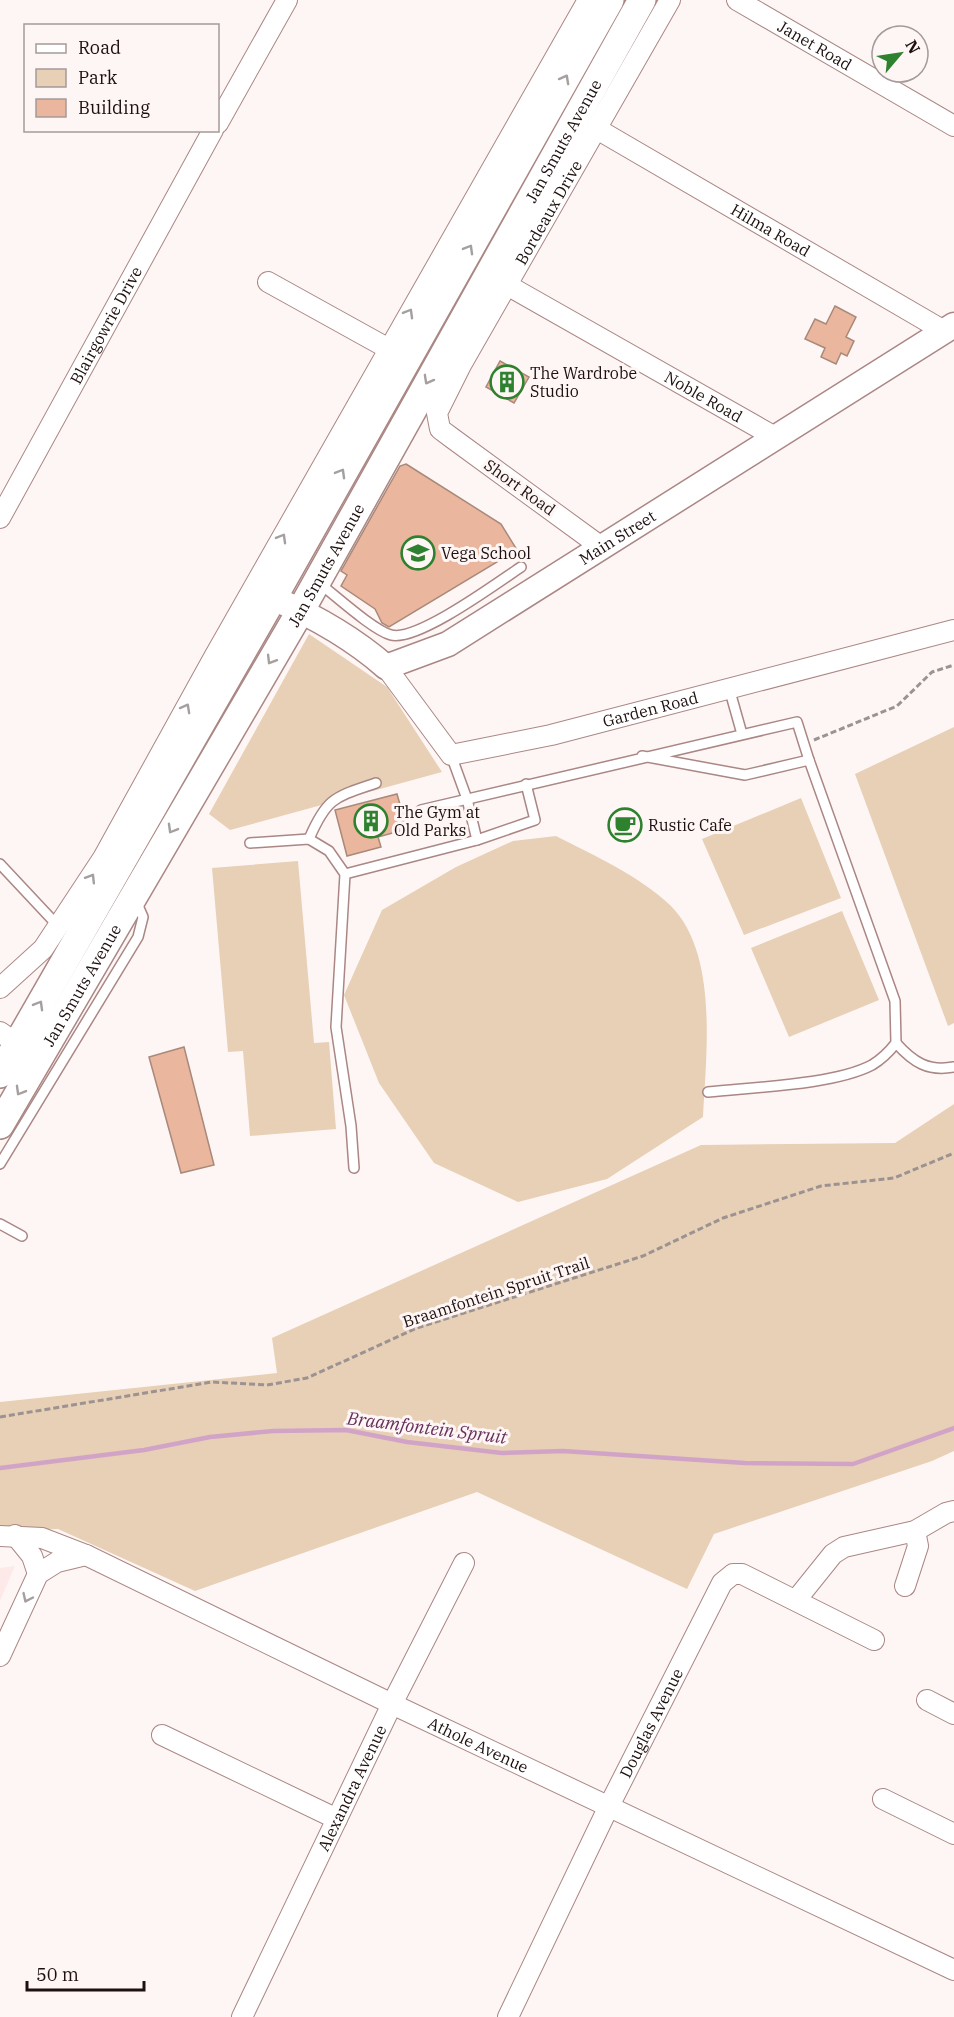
<svg xmlns="http://www.w3.org/2000/svg" width="954" height="2017" viewBox="0 0 954 2017" font-family="'IBM Plex Serif',serif">
  <rect width="100%" height="100%" fill="#fef6f5"/>
  <!-- built -->
  <path fill="#fdeae8" d="M15,1566L0,1601V1568Z"/>
  <!-- green -->
  <g fill="#e7d0b6">
    <path d="M309,634L387,687L442,772L230,830L209,814Z"/>
    <path d="M954,727V1023L948,1026L855,774Z"/>
    <path d="M801,798L841,898L744,935L702,839Z"/>
    <path d="M556,836C595,856 638,875 670,905C719,953 706,1054 703,1117L607,1179L518,1202L434,1163L379,1083L344,995L382,910L456,867L513,841Z"/>
    <path d="M298,861L314,1043L329,1042L336,1129L250,1136L243,1051L228,1052L212,868Z"/>
    <path d="M842,911L879,1000L789,1037L751,948Z"/>
    <path d="M954,1104V1451L932,1461L714,1534L687,1589L477,1492L195,1591L58,1529L0,1531V1402L277,1373L272,1338L701,1145L895,1143Z"/>
  </g>
  <g fill="none" stroke-linecap="round" stroke-linejoin="round">
    <!-- stream -->
    <path stroke="#d1a4c7" stroke-width="4.5" d="M0,1468L144,1450L210,1437L273,1431L346,1430L407,1442L502,1453L563,1451L745,1463L853,1464L954,1428"/>
  </g>
  <!-- building -->
  <g fill="#eab69d" stroke="#a8897a" stroke-width="1.5">
    <path d="M835,306L856,317L846,337L854,341L847,356L841,353L836,364L821,357L825,348L805,339L815,319L826,324Z"/>
    <path d="M500,361L529,377L514,403L486,387Z"/>
    <path d="M406,464L501,524L517,550L389,627L382,623L375,609L341,586L347,575L341,571L400,466Z"/>
    <path d="M397,794L407,829L378,837L381,847L347,856L335,810Z"/>
    <path d="M184,1047L214,1165L181,1173L149,1057Z"/>
  </g>
  <g fill="none" stroke-linecap="round" stroke-linejoin="round">
    <defs>
      <g id="service">
        <path d="M319,583C336,596 373,630 391,635C417,642 497,583 521,567"/>
        <path d="M729,688L742,734"/>
        <path d="M451,755L467,799L477,840"/>
        <path d="M421,810L797,722L809,760L745,775L642,756"/>
        <path d="M309,839C327,797 335,797 376,783"/>
        <path d="M250,843L309,839L329,851L345,874L336,1027L351,1126L354,1168"/>
        <path d="M0,864L59,927"/>
        <path d="M345,874L477,840L535,820L526,784"/>
        <path d="M896,1043C913,1062 928,1072 954,1067"/>
        <path d="M708,1092C753,1087 834,1085 872,1065C882,1059 889,1052 896,1043L895,1001L809,760"/>
        <path d="M0,1164L138,937L143,917L136,901"/>
        <path d="M0,1224L22,1236"/>
      </g>
      <g id="minor">
        <path id="s1" d="M737,0L954,126"/>
        <path d="M218,123L287,0"/>
        <path id="s2" d="M597,129L944,331"/>
        <path d="M268,282L389,349"/>
        <path id="s3" d="M507,285L775,437"/>
        <path id="s4" d="M0,518L213,130"/>
        <path id="s5" d="M600,546L452,438L440,429L437,413L461,365L670,0"/>
        <path id="s6" d="M386,667L451,755L551,735L954,630"/>
        <path d="M0,988L43,949L103,858L214,657L588,0"/>
        <path d="M0,1032L27,1051"/>
        <path d="M15,1535L32,1556L38,1574"/>
        <path id="s7" d="M0,1536L42,1538L86,1555L392,1704L954,1970"/>
        <path d="M905,1586L918,1546L915,1531"/>
        <path d="M796,1600L833,1554L844,1547L915,1531L946,1513L954,1511"/>
        <path d="M0,1656L38,1574L57,1562L86,1555"/>
        <path d="M927,1700L954,1714"/>
        <path d="M162,1735L337,1819"/>
        <path d="M883,1799L954,1834"/>
        <path id="s8" d="M242,2017L392,1704L464,1563"/>
        <path id="s9" d="M508,2017L609,1806L722,1583L733,1574H742L874,1640"/>
      </g>
      <g id="tertiary">
        <path id="s10" d="M273,598C314,616 353,638 386,667L448,644L954,325"/>
      </g>
      <g id="secondary">
        <path d="M0,1074L273,598L610,0"/>
        <path id="s11" d="M0,1125L301,610L642,0"/>
      </g>
    </defs>
    <!-- service casing -->
    <use href="#service" stroke="#aa8784" stroke-width="12"/>
    <!-- minor casing -->
    <use href="#minor" stroke="#aa8784" stroke-width="22"/>
    <!-- tertiary casing -->
    <use href="#tertiary" stroke="#aa8784" stroke-width="27"/>
    <!-- secondary casing -->
    <use href="#secondary" stroke="#aa8784" stroke-width="30"/>
    <!-- path -->
    <g stroke="#9c9291" stroke-width="3" stroke-dasharray="6 3" stroke-linecap="butt">
      <path d="M814,740L897,706L932,672L954,665"/>
      <path d="M0,1417L212,1382L267,1385L307,1378L417,1328L643,1256L723,1218L821,1186L894,1178L954,1153"/>
    </g>
    <!-- service -->
    <use href="#service" stroke="#fff" stroke-width="9"/>
    <!-- minor -->
    <use href="#minor" stroke="#fff" stroke-width="20"/>
    <!-- tertiary -->
    <use href="#tertiary" stroke="#fff" stroke-width="24"/>
    <!-- secondary -->
    <use href="#secondary" stroke="#fff" stroke-width="27"/>
  </g>
  <!-- one-way arrows -->
  <defs><path id="oneway-chevron" d="M-2-3.5L2.5 0L-2 3.5" fill="none" stroke-width="1.6" stroke-linecap="round" stroke-linejoin="round" transform="scale(1.5)"/></defs>
  <g stroke="#a59f9f">
    <use href="#oneway-chevron" transform="translate(565 79) rotate(-61)"/>
    <use href="#oneway-chevron" transform="translate(469 249) rotate(-60)"/>
    <use href="#oneway-chevron" transform="translate(409 313) rotate(-60)"/>
    <use href="#oneway-chevron" transform="translate(428 380) rotate(119)"/>
    <use href="#oneway-chevron" transform="translate(341 473) rotate(-60)"/>
    <use href="#oneway-chevron" transform="translate(282 538) rotate(-60)"/>
    <use href="#oneway-chevron" transform="translate(271 660) rotate(121)"/>
    <use href="#oneway-chevron" transform="translate(186 708) rotate(-61)"/>
    <use href="#oneway-chevron" transform="translate(172 829) rotate(120)"/>
    <use href="#oneway-chevron" transform="translate(91 878) rotate(-58)"/>
    <use href="#oneway-chevron" transform="translate(39 1005) rotate(-60)"/>
    <use href="#oneway-chevron" transform="translate(20 1091) rotate(120)"/>
    <use href="#oneway-chevron" transform="translate(27 1598) rotate(115)"/>
  </g>
  <!-- icons -->
  <defs>
    <symbol id="building-ring" viewBox="-11 -11 22 22"><circle r="9.5" fill="#fef6f5" stroke="#2e822f" stroke-width="1.5"/><path d="M-4-6H4V6H1V3H-1V6H-4ZM-2.5-4.3h1.7v1.8h-1.7ZM.8-4.3h1.7v1.8H.8ZM-2.5-1h1.7V.8h-1.7ZM.8-1h1.7V.8H.8Z" fill="#2e822f"/></symbol>
    <symbol id="university-ring" viewBox="-11 -11 22 22"><circle r="9.5" fill="#fef6f5" stroke="#2e822f" stroke-width="1.5"/><path d="M0-5L7-2L0 1L-7-2ZM-4 1L0 2.5L4 1V4Q0 6-4 4Z" fill="#2e822f"/></symbol>
    <symbol id="cafe-ring" viewBox="-11 -11 22 22"><circle r="9.5" fill="#fef6f5" stroke="#2e822f" stroke-width="1.5"/><path d="M-5.5-4.5H6V0H3Q3 3.5 0 3.5H-2.5Q-5.5 3.5-5.5 0ZM3-3.2v2h1.7v-2ZM-6 4.5H4V6H-6Z" fill="#2e822f"/></symbol>
  </defs>
  <g fill-rule="evenodd">
    <use href="#building-ring" x="488" y="363" width="38" height="38"/>
    <use href="#university-ring" x="399" y="534" width="38" height="38"/>
    <use href="#building-ring" x="352" y="802" width="38" height="38"/>
    <use href="#cafe-ring" x="606" y="806" width="38" height="38"/>
  </g>
  <g text-anchor="middle" stroke-width="6" stroke-linejoin="round" paint-order="stroke">
    <!-- street labels -->
    <g font-size="16" fill="#1d100f" stroke="#fef6f5">
      <text dy="6" stroke="none"><textPath href="#s1" startOffset="90">Janet Road</textPath></text>
      <text dy="6" stroke="none"><textPath href="#s11" startOffset="1134">Jan Smuts Avenue</textPath></text>
      <text dy="6" stroke="none"><textPath href="#s5" startOffset="444">Bordeaux Drive</textPath></text>
      <text dy="6" stroke="none"><textPath href="#s2" startOffset="201">Hilma Road</textPath></text>
      <text dy="6" stroke="none"><textPath href="#s4" startOffset="220">Blairgowrie Drive</textPath></text>
      <text dy="6" stroke="none"><textPath href="#s3" startOffset="226">Noble Road</textPath></text>
      <text transform="translate(520 487) rotate(36)" y="6">Short Road</text>
      <text dy="6" stroke="none"><textPath href="#s10" startOffset="399">Main Street</textPath></text>
      <text dy="6" stroke="none"><textPath href="#s11" startOffset="648">Jan Smuts Avenue</textPath></text>
      <text dy="6" stroke="none"><textPath href="#s6" startOffset="314">Garden Road</textPath></text>
      <text dy="6" stroke="none"><textPath href="#s11" startOffset="162">Jan Smuts Avenue</textPath></text>
      <text transform="translate(496 1292) rotate(-18)" y="6">Braamfontein Spruit Trail</text>
      <text dy="6" stroke="none"><textPath href="#s9" startOffset="327">Douglas Avenue</textPath></text>
      <text dy="6" stroke="none"><textPath href="#s7" startOffset="525">Athole Avenue</textPath></text>
      <text dy="6" stroke="none"><textPath href="#s8" startOffset="254">Alexandra Avenue</textPath></text>
    </g>
    <!-- poi labels -->
    <g font-size="16" fill="#1d100f" stroke="#fef6f5" text-anchor="start">
      <text x="530" y="379">The Wardrobe<tspan x="530" dy="18">Studio</tspan></text>
      <text x="441" y="559">Vega School</text>
      <text x="394" y="818">The Gym at<tspan x="394" dy="18">Old Parks</tspan></text>
      <text x="648" y="831">Rustic Cafe</text>
    </g>
    <!-- water labels -->
    <g font-size="18" font-style="italic" fill="#66305d" stroke="#fef6f5">
      <text transform="translate(427 1428) rotate(7)" y="6">Braamfontein Spruit</text>
    </g>
  </g>
  <!-- legend -->
  <rect x="24" y="24" width="195" height="108" fill="#fef6f5" stroke="#a49a99" stroke-width="1.5"/>
  <rect x="36" y="44" width="30" height="9" fill="#ffffff" stroke="#a49a99" stroke-width="1.5"/>
  <text x="78" y="54" font-size="18" fill="#1d100f">Road</text>
  <rect x="36" y="69" width="30" height="18" fill="#e7d0b6" stroke="#a49a99" stroke-width="1.5"/>
  <text x="78" y="84" font-size="18" fill="#1d100f">Park</text>
  <rect x="36" y="99" width="30" height="18" fill="#eab69d" stroke="#a49a99" stroke-width="1.5"/>
  <text x="78" y="114" font-size="18" fill="#1d100f">Building</text>
  <!-- north arrow -->
  <g transform="translate(900 54) rotate(61)"><circle r="28" fill="#fef6f5" stroke="#a49a99" stroke-width="1.5"/>
  <path d="M0-4.5L10 22L0 15L-10 22Z" fill="#2e822f"/>
  <text y="-9" font-size="16" font-weight="bold" text-anchor="middle" fill="#1d100f">N</text>
  </g>
  <!-- scale -->
  <path d="M27 1981v9h117v-9" fill="none" stroke="#1d100f" stroke-width="3"/>
  <text x="36" y="1981" font-size="18" fill="#1d100f" stroke="#fef6f5" stroke-width="4.5" paint-order="stroke">50 m</text>
</svg>
